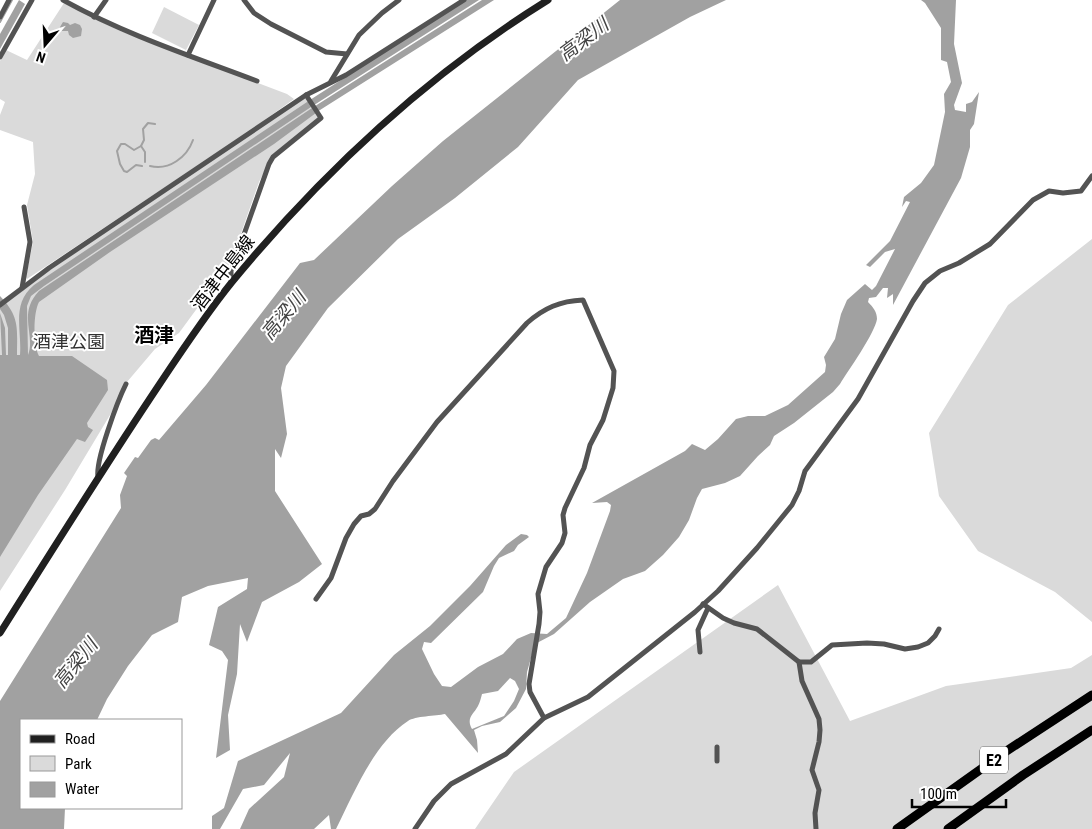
<svg xmlns="http://www.w3.org/2000/svg" width="1092" height="829" viewBox="0 0 1092 829" font-family="'Roboto Condensed','Noto Sans JP',sans-serif">
  <rect width="100%" height="100%" fill="#fff"/>
  <!-- green -->
  <g fill="#dadada">
    <path d="M64,3L118,30L287,94L294,99L245,134L27,279L26,277L33,242L27,205L35,174L33,142L0,130V115L5,102L0,99V61L6,50L27,60Z"/>
    <path d="M164,7L199,25L186,50L152,33Z"/>
    <path d="M303,99H307L319,117L270,160L259,182L231,262L179,333L155,349L127,382L113,410L65,490L0,591V308L47,272Z"/>
    <path d="M1092,239V622L1055,592L978,551L939,496L929,433L1008,305Z"/>
    <path d="M778,585L850,721L946,686L1071,668L1092,655V829H475L514,772Z"/>
  </g>
  <!-- water -->
  <g fill="#a1a1a1" fill-rule="evenodd">
    <path d="M19,0L25,4L0,49V34Z"/>
    <path d="M466,0H479L311,107L44,286L31,296L27,306L28,355C36,335 17,314 39,291L312,108L482,0H494L320,110L274,144L110,252L39,302C33,313 33,345 39,356H72L107,380L108,390L87,423L88,427L93,430L85,442L77,439L38,495L0,557V355H2L0,313L5,328L6,355H8V328L4,315L0,309V296C20,317 17,328 17,355H20C22,329 11,304 34,285L313,98Z"/>
    <path d="M620,0H726L690,17L578,80L518,147L455,198L398,239L328,308L286,366L281,388L287,434L281,458L275,449V491L322,564L299,582L262,602L247,642L240,624L237,674L228,715L230,750L216,758L228,660L222,651L209,645L218,607L247,589L248,578L208,586L182,597L178,622L152,635L128,666L107,699L97,720H21V808H65L64,829H0V701L121,508L120,495L127,476L124,473L135,457L138,458L151,440L155,438L159,440L206,385L300,263L314,260L392,186L443,141Z"/>
    <path d="M921,0H956L954,44L962,83L954,105L955,110L966,112V104L972,102L979,92L974,124L970,130V147L961,178L893,305V294L887,298L888,288H883L876,297L869,298L868,302C873,307 877,312 877,319C875,333 848,371 840,384L833,392L794,423L774,436L770,445L758,456L740,476L725,483L702,489L697,498L689,520L679,537L663,555L645,571L623,579L590,602L554,634L535,644L527,672L526,689L516,708L500,722L482,726L474,730L477,740L478,753L445,714C436,716 415,716 408,721C374,743 354,793 336,829H331L329,815L314,829H240L249,809L284,777L290,753L264,785L243,789L220,829H212V816L224,808L238,761L341,713L394,655L430,626L470,586L506,545L521,534L527,535L529,537L518,545L514,551L499,558L494,566L483,592L431,643L424,642L422,649L434,674L442,686L451,687L478,667L503,654L517,639L531,633L547,634L566,618L587,573L610,511L611,505L607,502L592,503L685,451L692,444L705,450L718,439L736,419L748,416H765L788,405L825,372L826,365L824,357L835,339L841,314L847,300L865,284L872,290L876,286L895,249L885,252L870,267L866,265L890,241L910,202L906,201L902,207L904,197L921,183L934,165L945,112L944,94L951,82L947,62L941,60V28L925,3ZM510,678L515,681L519,689L514,701L504,716L472,729C466,718 473,715 478,706C480,702 481,698 482,694L498,691Z"/>
    <path d="M63,22L68,23L70,25L75,23L80,25L82,29L81,36L73,38L69,35L68,31H62L60,27Z"/>
  </g>
  <g fill="none" stroke-linecap="round" stroke-linejoin="round">
    <!-- stream -->
    <g stroke="#a1a1a1" stroke-width="2">
      <path d="M0,22L12,0"/>
      <path d="M141,146L134,150L125,144H121L117,151L120,164L124,171L127,172L136,165L142,166"/>
      <path d="M145,162V152L141,146L144,140L143,129L148,123L155,124"/>
      <path d="M150,166C169,171 187,157 193,140"/>
    </g>
    <!-- street -->
    <g stroke="#535353" stroke-width="5">
      <path d="M63,0C124,34 191,56 257,81"/>
      <path d="M244,0L254,13L271,24L326,52L347,54"/>
      <path d="M0,17L9,0"/>
      <path d="M94,17L106,0"/>
      <path d="M188,55L214,0"/>
      <path d="M0,57L32,0"/>
      <path d="M331,81L359,35L382,13L399,0"/>
      <path d="M231,283V271L269,164L273,157L321,118L306,95"/>
      <path d="M22,288L30,242L24,207"/>
      <path d="M0,305L49,268L306,95L346,75L464,0"/>
      <path d="M98,477C95,461 118,400 126,384"/>
      <path d="M316,599L331,578L346,538L354,524L361,516L369,514L375,509L393,481L437,422L527,323C544,308 560,301 583,300L614,371L613,388L603,420L590,445L584,468L565,508L563,515L565,533L562,543L546,567L538,594L540,612L539,624L529,684L530,692L544,718"/>
      <path d="M703,604L723,618L734,623L757,629L799,662L802,681L819,719L820,730L819,742L812,770L819,790L815,813L816,829"/>
      <path d="M700,652L698,630L708,608"/>
      <path d="M799,662H811L832,645L867,643L884,644L905,649L918,647L928,643L935,636L939,629"/>
      <path d="M717,747V761"/>
      <path d="M415,829L434,801L451,784L506,754L544,718L588,697L695,612L718,591L757,548L792,505L799,491L805,471L858,399L913,301L925,283L940,271L959,263L990,244L1033,200L1049,191L1063,193L1081,191L1092,176"/>
    </g>
    <!-- secondary -->
    <path stroke="#202020" stroke-width="7" d="M0,633C49,555 98,477 149,400C175,361 202,319 232,282C322,173 427,75 548,0"/>
    <!-- highway -->
    <g stroke="#000" stroke-width="9">
      <path d="M897,829L1005,752L1092,695"/>
      <path d="M948,829L1023,775L1092,730"/>
    </g>
  </g>
  <g text-anchor="middle" stroke-width="4" stroke-linejoin="round" paint-order="stroke">
    <!-- shield labels -->
    <rect fill="#fff" stroke="#4c4c4c" stroke-width="1" x="980" y="746.5" width="28" height="27" rx="4"/>
    <g font-size="16" font-weight="bold" fill="#000">
      <text x="994" y="766">E2</text>
    </g>
    <!-- street labels -->
    <g font-size="18" fill="#000" stroke="#fff">
      <text transform="translate(223 273) rotate(-52)" y="6">酒津中島線</text>
    </g>
    <!-- park labels -->
    <g font-size="18" fill="#313131" stroke="#fff">
      <text x="69" y="348">酒津公園</text>
    </g>
    <!-- water labels -->
    <g font-size="19" font-style="italic" fill="#424242" stroke="#fff">
      <text transform="translate(583 39) rotate(-37)" y="7">高梁川</text>
      <text transform="translate(283 315) rotate(-50)" y="7">高梁川</text>
      <text transform="translate(75 663) rotate(-51)" y="7">高梁川</text>
    </g>
    <!-- quarter labels -->
    <g font-size="20" font-weight="bold" fill="#000" stroke="#fff">
      <text x="154" y="342">酒津</text>
    </g>
  </g>
  <!-- legend -->
  <rect x="20" y="719" width="162" height="90" fill="#ffffff" stroke="#999999"/>
  <rect x="30" y="735" width="25" height="8" fill="#202020" stroke="#999999"/>
  <text x="65" y="744" font-size="15" fill="#000000">Road</text>
  <rect x="30" y="756" width="25" height="15" fill="#dadada" stroke="#999999"/>
  <text x="65" y="769" font-size="15" fill="#000000">Park</text>
  <rect x="30" y="782" width="25" height="15" fill="#a1a1a1" stroke="#999999"/>
  <text x="65" y="794" font-size="15" fill="#000000">Water</text>
  <!-- north arrow -->
  <g transform="translate(45 45) rotate(199)" stroke="#ffffff" stroke-width="4" paint-order="stroke">
  <path d="M0-4L9 19L0 12L-9 19Z" fill="#000000"/>
  <text y="-8" font-size="14" font-weight="bold" text-anchor="middle" fill="#000000">N</text>
  </g>
  <!-- scale -->
  <path d="M912 799v8h94v-8" fill="none" stroke="#000000" stroke-width="2.5"/>
  <text x="920" y="799" font-size="15" fill="#000000" stroke="#ffffff" stroke-width="4" paint-order="stroke">100 m</text>
</svg>
